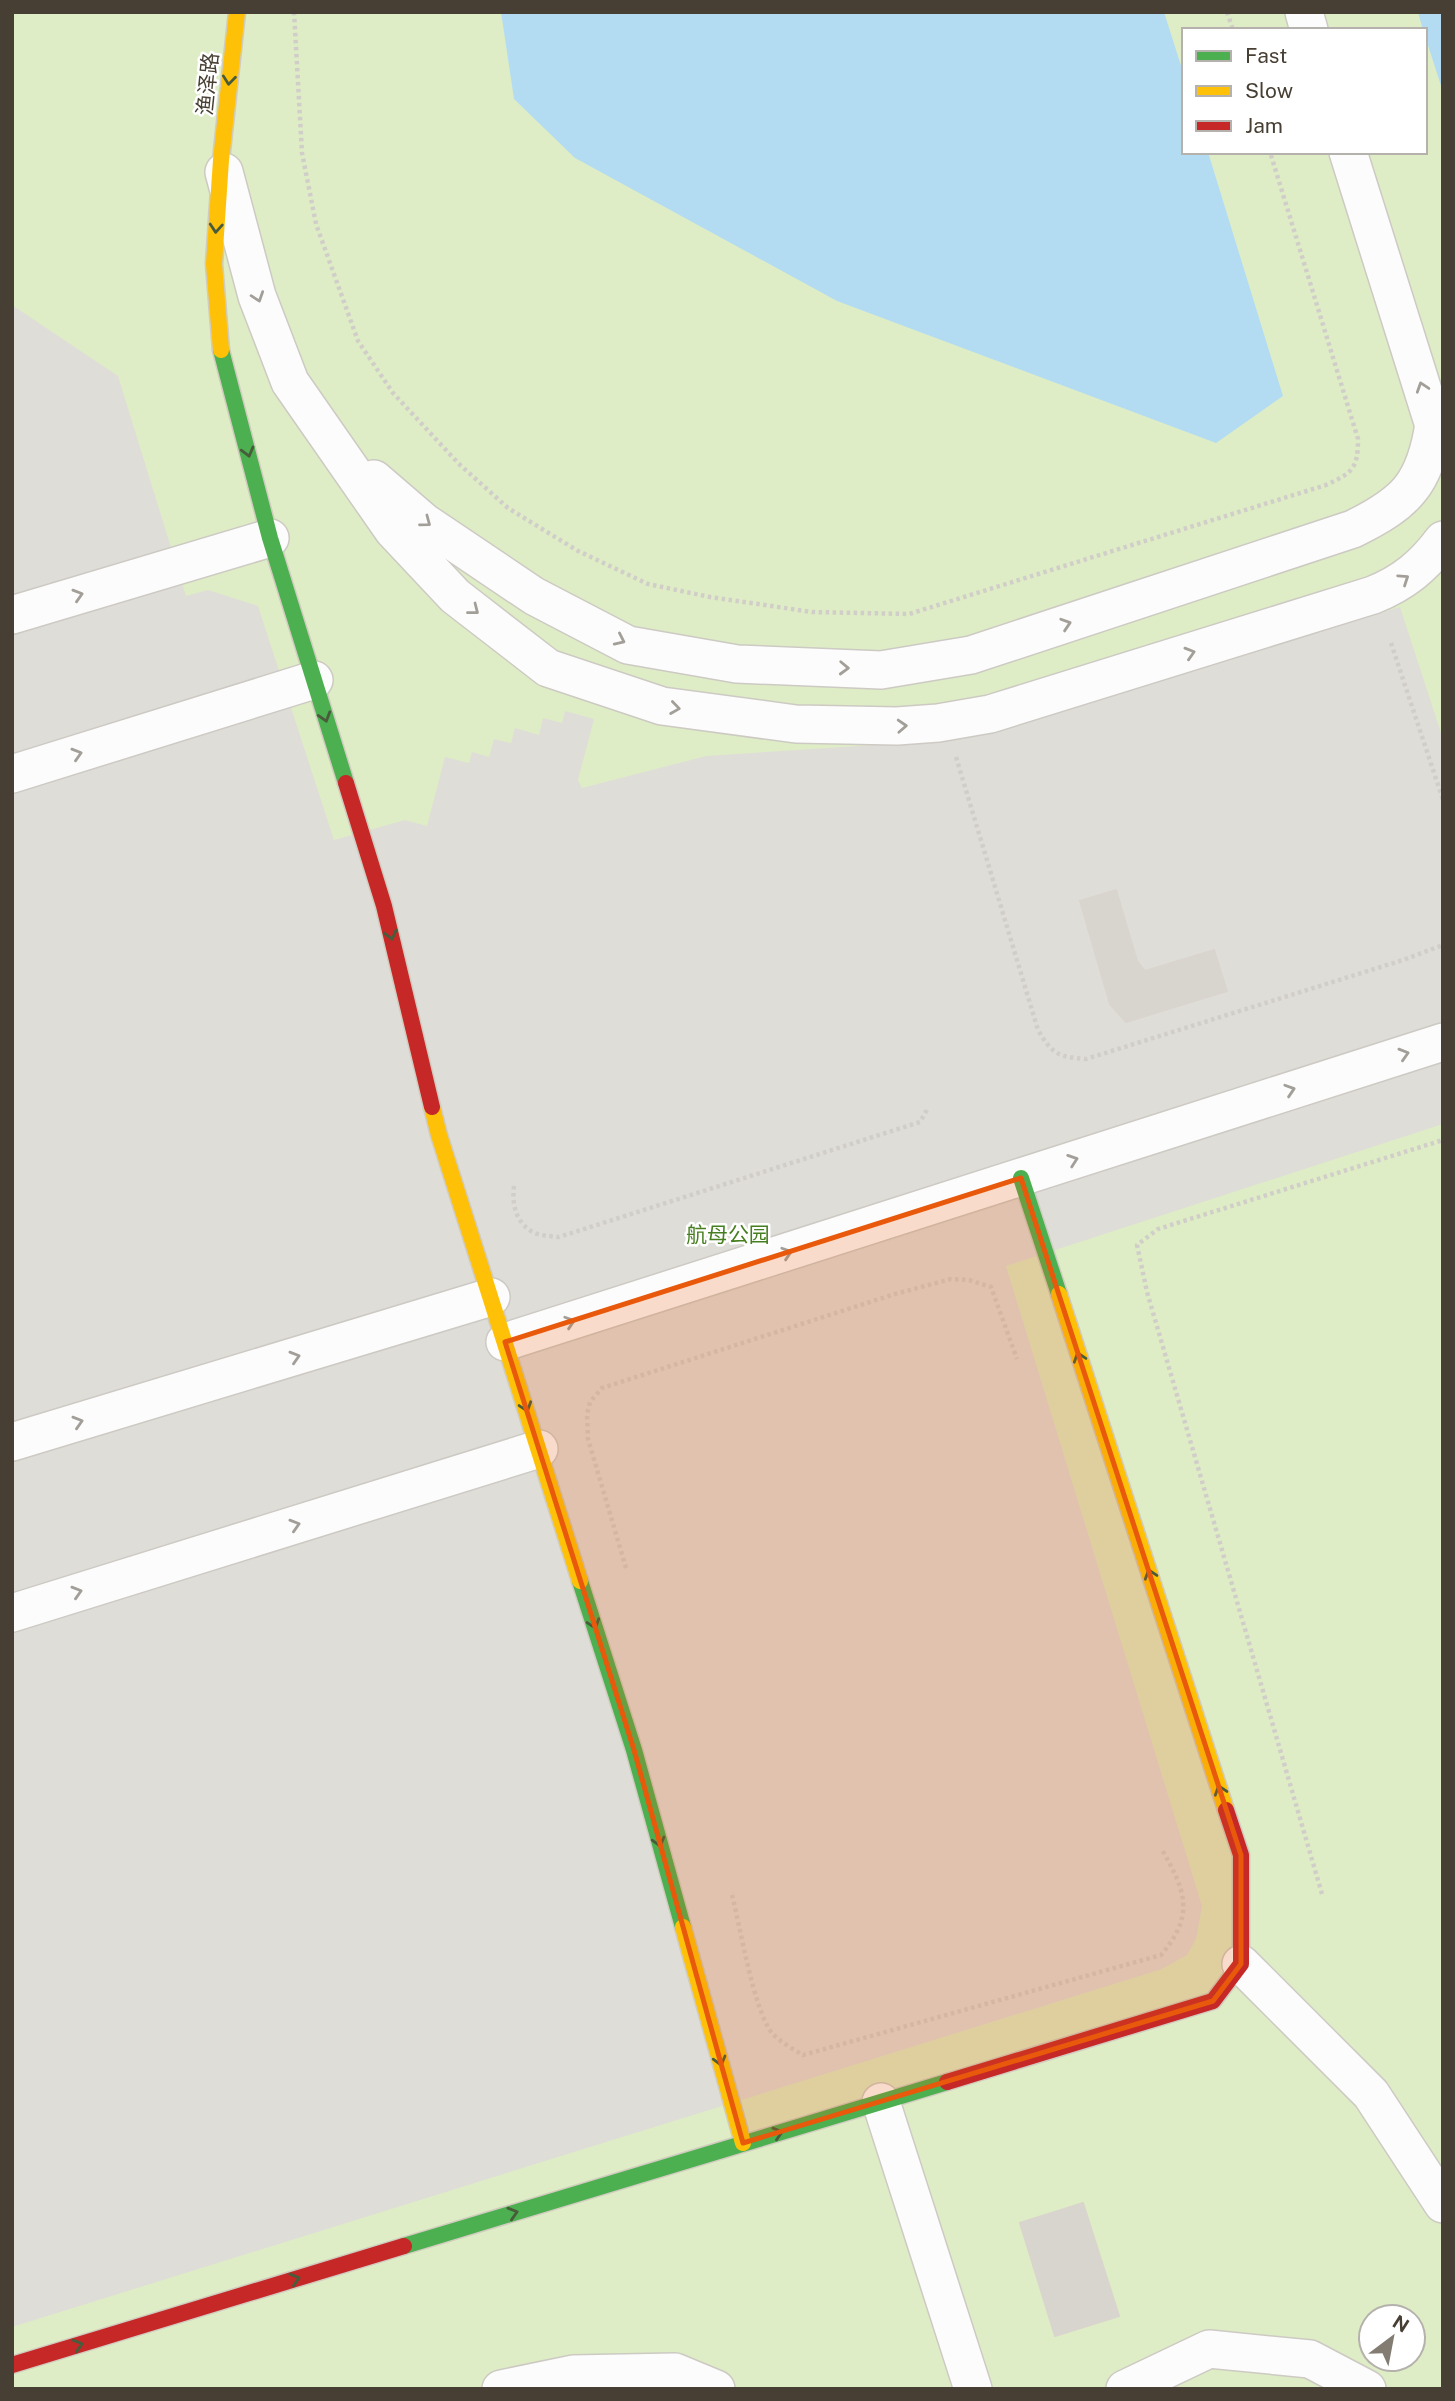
<svg xmlns="http://www.w3.org/2000/svg" width="1455" height="2401" viewBox="0 0 1455 2401" font-family="'Public Sans','Noto Sans SC',sans-serif">
  <rect width="100%" height="100%" fill="#f0eee8"/>
  <!-- green -->
  <path fill="#deedc5" fill-rule="evenodd" d="M12,12H1443V2389H12ZM1184,30H1425V152H1184ZM1371,2317H1413V2359H1371Z"/>
  <!-- parking -->
  <path fill="#dfddd8" d="M12,305L118,376L186,596L208,590L258,606L334,840L405,820L427,826L445,757L469,763L472,752L489,757L494,739L511,743L515,728L539,735L543,718L562,723L565,711L594,719L578,780L582,788L706,756L950,740L1400,607L1443,739V1124L1006,1266L1202,1906L1196,1939L1187,1955L1162,1969L12,2327Z"/>
  <!-- water -->
  <g fill="#b3dcf3">
    <path d="M501,12H1164L1184,75V152H1208L1283,396L1216,443L837,301L575,158L514,99Z"/>
    <path d="M1418,12H1443V92L1425,36V30H1423Z"/>
  </g>
  <!-- building -->
  <g fill="#d8d5cf" stroke="#d9d5ce" stroke-width="2">
    <path d="M1116,890L1137,961L1145,971L1214,950L1227,991L1126,1022L1110,1004L1080,901Z"/>
    <path d="M1083,2203L1119,2316L1055,2336L1020,2223Z"/>
  </g>
  <g fill="none" stroke-linecap="round" stroke-linejoin="round">
    <defs>
      <g id="street">
        <path d="M1304,12L1309,30"/>
        <path d="M1348,152L1441,448"/>
        <path d="M224,172L257,296L290,382L393,530L455,596L548,668L662,706L796,724L897,726L938,723L990,714L1373,595C1403,583 1424,566 1443,540"/>
        <path d="M374,479L424,522L534,596L628,645L737,664L881,670L971,655L1353,529C1406,503 1425,484 1434,424"/>
        <path d="M12,615L270,538"/>
        <path d="M12,774L314,680"/>
        <path d="M505,1342L1443,1042"/>
        <path d="M12,1442L491,1297"/>
        <path d="M12,1613L539,1449"/>
        <path d="M1241,1964L1371,2094L1443,2204"/>
        <path d="M881,2102L973,2389"/>
        <path d="M501,2389L573,2374L675,2372L716,2389"/>
        <path d="M1125,2389L1209,2349L1310,2359L1367,2389"/>
      </g>
      <g id="fast">
        <path d="M221,350L270,538L346,783"/>
        <path d="M1021,1178L1059,1294"/>
        <path d="M580,1581L634,1750L683,1927"/>
        <path d="M404,2246L947,2082"/>
      </g>
      <g id="slow">
        <path d="M221,350L214,264L221,160L237,12"/>
        <path d="M432,1107L439,1135L580,1581"/>
        <path d="M1059,1294L1226,1810"/>
        <path d="M683,1927L743,2143"/>
      </g>
      <g id="jam">
        <path d="M346,783L384,906L432,1107"/>
        <path d="M947,2082L1213,2001L1241,1964V1855L1226,1810"/>
        <path d="M12,2365L404,2246"/>
      </g>
    </defs>
    <!-- street casing -->
    <use href="#street" stroke="#cdcac4" stroke-width="40"/>
    <!-- fast casing -->
    <use href="#fast" stroke="#d1ccbf" stroke-width="19"/>
    <!-- slow casing -->
    <use href="#slow" stroke="#d1ccbf" stroke-width="19"/>
    <!-- jam casing -->
    <use href="#jam" stroke="#d1ccbf" stroke-width="19"/>
    <!-- path -->
    <g stroke="#d1cec9" stroke-width="4.5" stroke-dasharray="3.5 3.5" stroke-linecap="butt">
      <path d="M294,12L302,153L316,224L358,341L393,393L459,464L508,508L578,551L648,584L710,597L812,612L909,614L1326,485C1352,473 1358,469 1358,439L1270,152"/>
      <path d="M1227,12L1233,30"/>
      <path d="M1391,643L1443,800"/>
      <path d="M956,757L1038,1030C1052,1054 1058,1057 1086,1059L1403,960L1443,945"/>
      <path d="M514,1186C512,1203 515,1221 531,1231C538,1236 551,1236 559,1237L920,1122L928,1108"/>
      <path d="M626,1568L588,1439L587,1414L590,1402L602,1388L895,1294L951,1279L969,1280L991,1287L1017,1359"/>
      <path d="M1322,1894L1147,1292L1137,1245L1158,1229L1443,1140"/>
      <path d="M732,1895C740,1926 754,2011 772,2033C780,2042 793,2049 803,2055L1161,1955C1195,1915 1186,1891 1161,1848"/>
    </g>
    <!-- street -->
    <use href="#street" stroke="#fdfcfc" stroke-width="37"/>
    <!-- fast -->
    <use href="#fast" stroke="#4caf50" stroke-width="16"/>
    <!-- slow -->
    <use href="#slow" stroke="#ffc107" stroke-width="16"/>
    <!-- jam -->
    <use href="#jam" stroke="#c62828" stroke-width="16"/>
  </g>
  <!-- one-way arrows -->
  <defs><path id="oneway-chevron" d="M-2-3.5L2.5 0L-2 3.5" fill="none" stroke-width="1.6" stroke-linecap="round" stroke-linejoin="round" transform="scale(1.75)"/></defs>
  <g stroke="#485b3a">
    <use href="#oneway-chevron" transform="translate(229 80) rotate(96)"/>
    <use href="#oneway-chevron" transform="translate(216 228) rotate(94)"/>
    <use href="#oneway-chevron" transform="translate(248 452) rotate(75)"/>
    <use href="#oneway-chevron" transform="translate(325 717) rotate(73)"/>
    <use href="#oneway-chevron" transform="translate(391 935) rotate(76)"/>
    <use href="#oneway-chevron" transform="translate(1079 1357) rotate(-108)"/>
    <use href="#oneway-chevron" transform="translate(526 1407) rotate(72)"/>
    <use href="#oneway-chevron" transform="translate(1150 1574) rotate(-108)"/>
    <use href="#oneway-chevron" transform="translate(594 1624) rotate(72)"/>
    <use href="#oneway-chevron" transform="translate(1220 1790) rotate(-108)"/>
    <use href="#oneway-chevron" transform="translate(659 1842) rotate(75)"/>
    <use href="#oneway-chevron" transform="translate(720 2061) rotate(75)"/>
    <use href="#oneway-chevron" transform="translate(778 2133) rotate(-17)"/>
    <use href="#oneway-chevron" transform="translate(513 2213) rotate(-17)"/>
    <use href="#oneway-chevron" transform="translate(295 2279) rotate(-17)"/>
    <use href="#oneway-chevron" transform="translate(78 2345) rotate(-17)"/>
  </g>
  <g stroke="#a29e98">
    <use href="#oneway-chevron" transform="translate(258 297) rotate(71)"/>
    <use href="#oneway-chevron" transform="translate(1422 387) rotate(-108)"/>
    <use href="#oneway-chevron" transform="translate(426 522) rotate(37)"/>
    <use href="#oneway-chevron" transform="translate(1404 579) rotate(-34)"/>
    <use href="#oneway-chevron" transform="translate(78 595) rotate(-17)"/>
    <use href="#oneway-chevron" transform="translate(474 610) rotate(38)"/>
    <use href="#oneway-chevron" transform="translate(1066 624) rotate(-18)"/>
    <use href="#oneway-chevron" transform="translate(620 640) rotate(25)"/>
    <use href="#oneway-chevron" transform="translate(1190 653) rotate(-17)"/>
    <use href="#oneway-chevron" transform="translate(844 668) rotate(2)"/>
    <use href="#oneway-chevron" transform="translate(675 708) rotate(8)"/>
    <use href="#oneway-chevron" transform="translate(902 726) rotate(-3)"/>
    <use href="#oneway-chevron" transform="translate(77 754) rotate(-17)"/>
    <use href="#oneway-chevron" transform="translate(1404 1054) rotate(-17)"/>
    <use href="#oneway-chevron" transform="translate(1290 1090) rotate(-18)"/>
    <use href="#oneway-chevron" transform="translate(1073 1160) rotate(-19)"/>
    <use href="#oneway-chevron" transform="translate(787 1253) rotate(-18)"/>
    <use href="#oneway-chevron" transform="translate(570 1322) rotate(-18)"/>
    <use href="#oneway-chevron" transform="translate(295 1357) rotate(-17)"/>
    <use href="#oneway-chevron" transform="translate(78 1422) rotate(-17)"/>
    <use href="#oneway-chevron" transform="translate(295 1525) rotate(-17)"/>
    <use href="#oneway-chevron" transform="translate(77 1592) rotate(-17)"/>
  </g>
  <!-- marked area -->
  <path fill="#e8590c" fill-opacity="0.2" stroke="#e8590c" stroke-width="5" stroke-linejoin="round" d="M1021,1178L1241,1855V1964L1213,2001L743,2143L634,1750L505,1342Z"/>
  <g text-anchor="middle" stroke-width="5" stroke-linejoin="round" paint-order="stroke">
    <!-- street labels -->
    <g font-size="21" fill="#473f33" stroke="#fff">
      <text transform="translate(208 84) rotate(-84)" y="7">渔泽路</text>
    </g>
    <!-- park labels -->
    <g font-size="21" fill="#477f20" stroke="#fff">
      <text x="728" y="1242">航母公园</text>
    </g>
  </g>
  <!-- border -->
  <rect width="1455" height="2401" fill="none" stroke="#473f33" stroke-width="28"/>
  <!-- legend -->
  <rect x="1182" y="28" width="245" height="126" fill="#ffffff" stroke="#b5b2ad" stroke-width="2"/>
  <rect x="1196" y="51" width="35" height="10" fill="#4caf50" stroke="#b5b2ad" stroke-width="2"/>
  <text x="1245" y="63" font-size="21" fill="#473f33">Fast</text>
  <rect x="1196" y="86" width="35" height="10" fill="#ffc107" stroke="#b5b2ad" stroke-width="2"/>
  <text x="1245" y="98" font-size="21" fill="#473f33">Slow</text>
  <rect x="1196" y="121" width="35" height="10" fill="#c62828" stroke="#b5b2ad" stroke-width="2"/>
  <text x="1245" y="133" font-size="21" fill="#473f33">Jam</text>
  <!-- north arrow -->
  <g transform="translate(1392 2338) rotate(32)"><circle r="33" fill="#ffffff" stroke="#b5b2ad" stroke-width="2"/>
  <path d="M0-5L12 26L0 18L-12 26Z" fill="#827c72"/>
  <text y="-10" font-size="19" font-weight="bold" text-anchor="middle" fill="#473f33">N</text>
  </g>
</svg>
